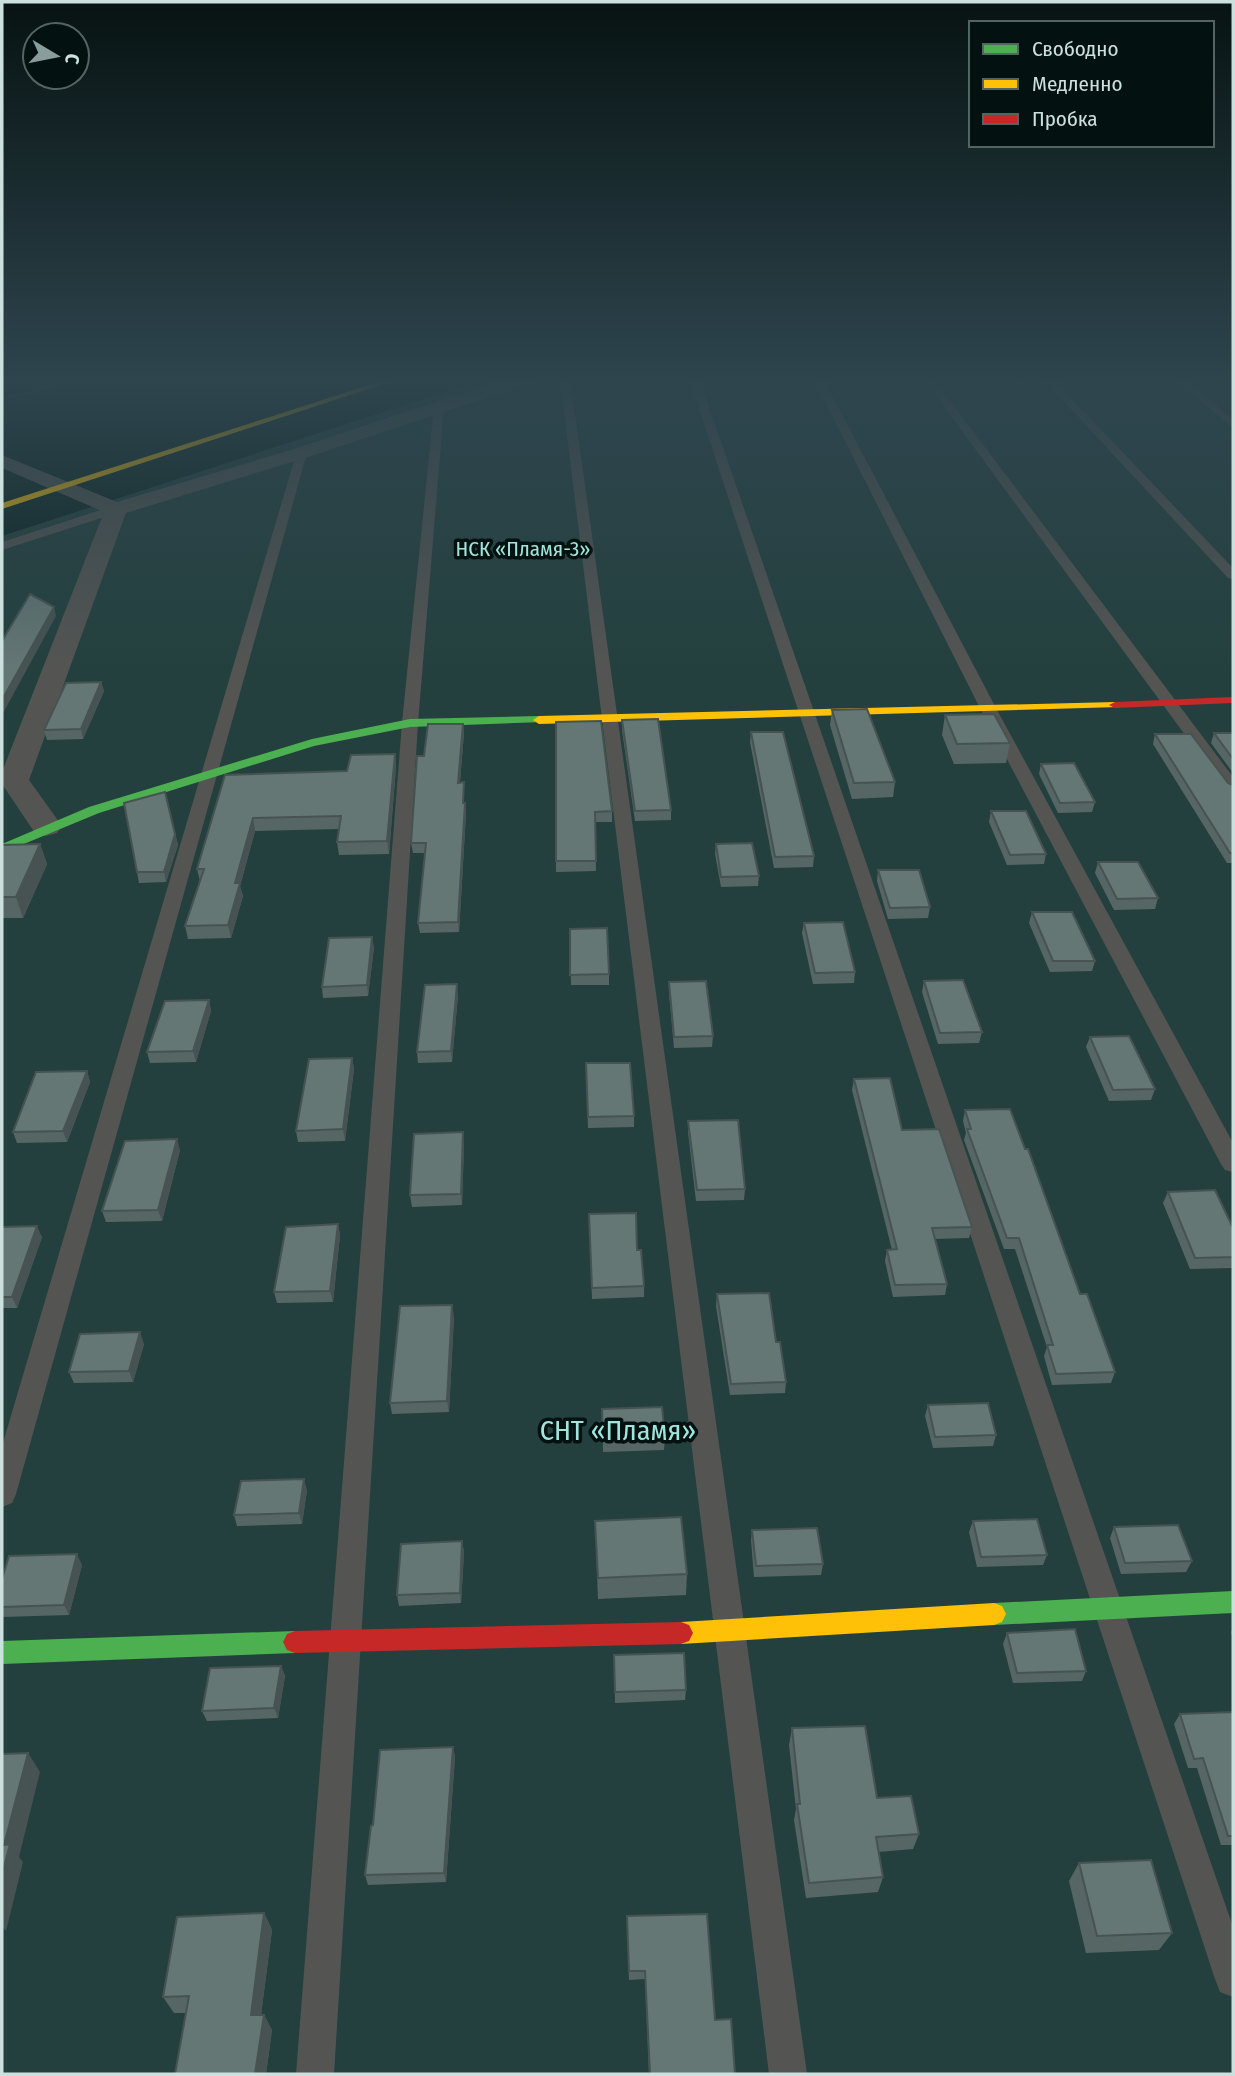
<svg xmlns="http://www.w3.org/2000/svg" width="1235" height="2076" viewBox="0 0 1235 2076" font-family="'Fira Sans Condensed',sans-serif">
  <rect width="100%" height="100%" fill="#0c2321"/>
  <!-- green -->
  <path fill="#24403e" d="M488,378H1233V2074H2V536Z"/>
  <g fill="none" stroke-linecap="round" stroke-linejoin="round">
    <!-- path -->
    <path stroke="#525655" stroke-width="2.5" stroke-dasharray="2.5 2" stroke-linecap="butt" d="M2,399L86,378"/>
    <!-- lane -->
    <g fill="#545553" fill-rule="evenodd">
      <path d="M560,378H570L807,2074H769Z"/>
      <path d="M689,378H699L1233,1927V1997L1220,1992L1215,1979Z"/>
      <path d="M813,378H823L997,710L1233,1143V1172L1225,1170L1221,1164L981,710Z"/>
      <path d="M923,378H933L1233,777V793L1227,792Z"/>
      <path d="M1042,378H1052L1233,568V579L1228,578Z"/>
      <path d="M1174,378H1185L1233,420V428Z"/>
      <path d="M439,404L444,407L418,723L334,2074H296L402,723L434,407Z"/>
      <path d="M297,451L307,453L16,1494L12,1503L2,1507V1446Z"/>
      <path d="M116,505L122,509L120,512L2,550V542Z"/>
    </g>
    <!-- street -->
    <path fill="#545553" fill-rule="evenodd" d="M509,378H536L533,382L308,457L126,513L29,780L62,826L57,833L46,836L35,833L2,784V772L104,512L2,468V455L117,502L294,449Z"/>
    <!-- fast -->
    <g fill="#4caf50" fill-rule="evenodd">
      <path d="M539,716L543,718V722L410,727L314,746L99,813L2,853V844L89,807L312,739L410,719Z"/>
      <path d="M1233,1591V1613L994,1625L986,1622L982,1614L986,1606L994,1603Z"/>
      <path d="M295,1631L303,1634L307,1642L303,1650L295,1653L2,1664V1641Z"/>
    </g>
    <!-- slow -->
    <g fill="#ffc107" fill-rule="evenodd">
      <path d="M391,378H402L2,509V503Z"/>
      <path d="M1115,702L1121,705L1119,707L539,724L533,720L539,716Z"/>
      <path d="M994,1603L1002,1606L1006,1614L1002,1622L994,1625L681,1644L673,1641L669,1633L673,1625L681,1622Z"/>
    </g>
    <!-- jam -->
    <g fill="#c62828" fill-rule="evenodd">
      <path d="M1233,697V703L1115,708L1109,705L1115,702Z"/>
      <path d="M681,1622L689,1625L693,1633L689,1641L681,1644L295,1653L287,1650L283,1642L287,1634L295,1631Z"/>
    </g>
  </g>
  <!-- wall -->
  <g fill="#566665">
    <path d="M101,682L104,691L83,739L47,740L44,730Z"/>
    <path d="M832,710L895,782L893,797L852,799L830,725Z"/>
    <path d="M945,715L1010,743L1006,763L954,764L942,735Z"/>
    <path d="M622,720L671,810V820L635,821L622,730Z"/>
    <path d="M556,722L612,811V822H595L596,871L556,872Z"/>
    <path d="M463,724L464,733L460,782L464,792V803L466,813L459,932L420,933L418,923L425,853H413L411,843L424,756Z"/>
    <path d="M751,732L814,856L813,867L774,868L750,742Z"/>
    <path d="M1214,733H1233V773L1211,743Z"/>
    <path d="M1155,734L1228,783L1233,785V863H1227L1153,744Z"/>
    <path d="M395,754L396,767L389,854L339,855L337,842L339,829L255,831L240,886L243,896L231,938L188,939L185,926L200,881L197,869L225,775L347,771Z"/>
    <path d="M1041,764L1095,802L1092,812L1058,813L1039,774Z"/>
    <path d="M165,792L178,845L166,882L139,883L137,872Z"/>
    <path d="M991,811L1046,854L1044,864L1007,865L989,822Z"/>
    <path d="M40,844L47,864L23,918H2V845Z"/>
    <path d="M716,844L759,876L758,886L721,887L715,854Z"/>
    <path d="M1098,862L1158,898L1155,909L1114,910L1095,873Z"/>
    <path d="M878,870L930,907L928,918L888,919L877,881Z"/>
    <path d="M1032,912L1095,961L1092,971L1050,972L1029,923Z"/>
    <path d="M804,923L855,972L854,983L813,984L802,933Z"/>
    <path d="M570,929L609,974V985H571Z"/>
    <path d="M374,947L368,996L323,998L322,987Z"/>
    <path d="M924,981L982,1032L979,1043L938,1044L922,992Z"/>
    <path d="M669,982L713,1036L712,1047L674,1048L669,993Z"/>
    <path d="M458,995L452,1062L418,1063L417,1052Z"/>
    <path d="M209,1000L211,1011L196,1062L150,1063L147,1052Z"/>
    <path d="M1090,1037L1155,1089L1151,1100L1109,1101L1086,1047Z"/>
    <path d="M352,1058L354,1069L345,1141L298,1142L296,1131Z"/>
    <path d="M586,1063L634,1116V1127L588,1128Z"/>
    <path d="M87,1071L90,1082L67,1142L17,1143L13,1132Z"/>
    <path d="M854,1079L902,1130L972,1227L969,1238L935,1239L947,1284L945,1295L893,1297L885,1261L887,1250H892L852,1090Z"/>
    <path d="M965,1110L1080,1294L1115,1372L1111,1383L1052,1385L1044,1356L1047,1347L1015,1249H1004L964,1140L966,1133L963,1121Z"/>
    <path d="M688,1121L745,1189L744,1200L696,1201L688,1132Z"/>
    <path d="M464,1144L462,1205L412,1207L410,1195Z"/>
    <path d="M180,1150L162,1221L106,1222L102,1211Z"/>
    <path d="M1168,1192L1233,1228V1268L1190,1269L1163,1203Z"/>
    <path d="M589,1214L637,1250L644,1286V1297L592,1299Z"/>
    <path d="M338,1224L340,1235L333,1302L277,1303L274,1292Z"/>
    <path d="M2,1227L42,1237L17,1308H2Z"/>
    <path d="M717,1294L776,1342L786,1382L785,1393L730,1395L716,1306Z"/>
    <path d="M454,1316L449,1412L392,1414L390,1403Z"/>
    <path d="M144,1344L133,1382L74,1383L69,1372Z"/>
    <path d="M928,1405L996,1435L993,1446L933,1448L925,1416Z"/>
    <path d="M602,1409L665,1439L664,1450L603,1452Z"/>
    <path d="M307,1490L302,1524L237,1526L234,1515Z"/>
    <path d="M595,1521L687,1574L686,1595L598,1599Z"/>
    <path d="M973,1521L1047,1555L1043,1565L977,1567L969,1532Z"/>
    <path d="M1114,1527L1192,1561L1186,1572L1121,1574L1110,1538Z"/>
    <path d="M752,1530L823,1564L821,1575L754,1577L751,1540Z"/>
    <path d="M462,1541L464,1552L461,1603L399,1606L397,1595Z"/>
    <path d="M82,1565L69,1615L2,1617V1579Z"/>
    <path d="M1233,1627V1639L1231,1632Z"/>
    <path d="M1007,1633L1086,1671L1082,1681L1013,1683L1003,1644Z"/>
    <path d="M614,1655L686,1690L685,1700L615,1703Z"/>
    <path d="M281,1666L285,1676L278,1718L207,1721L202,1711Z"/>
    <path d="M1233,1712V1845H1221L1197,1768H1188L1174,1724L1180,1714Z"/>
    <path d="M792,1728L919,1834L913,1849L878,1852L883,1877L878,1892L806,1898L794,1820L796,1809L789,1745Z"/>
    <path d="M453,1747L455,1757L446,1882L368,1885L365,1875Z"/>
    <path d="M1079,1863L1172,1933L1159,1950L1086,1953L1069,1881Z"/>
    <path d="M264,1913L272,1930L261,2015H264L272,2030L266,2074H175L186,2013H174L163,1997Z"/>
    <path d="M627,1925L715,2020L735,2074H649L645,1979L629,1980Z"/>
  </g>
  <!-- shaded-wall -->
  <g fill="#465352">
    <path d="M54,607L56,616L2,715V700Z"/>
    <path d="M101,682L104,691L83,739L81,729Z"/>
    <path d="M463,724L464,733L459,793L458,783Z"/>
    <path d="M395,754L396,767L389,854L387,841Z"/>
    <path d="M465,803L466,813L459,932L458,922Z"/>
    <path d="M253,818L255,831L240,886L243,896L231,938L228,925L235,883Z"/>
    <path d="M175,834L178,845L166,882L164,872Z"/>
    <path d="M40,844L47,864L23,918L16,897Z"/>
    <path d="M372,937L374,947L368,996L367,985Z"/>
    <path d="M457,984L458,995L452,1062L451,1051Z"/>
    <path d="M209,1000L211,1011L196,1062L193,1051Z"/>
    <path d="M352,1058L354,1069L345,1141L343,1129Z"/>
    <path d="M87,1071L90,1082L67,1142L63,1131Z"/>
    <path d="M463,1132L464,1144L462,1205L461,1194Z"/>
    <path d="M177,1139L180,1150L162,1221L158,1210Z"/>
    <path d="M338,1224L340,1235L333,1302L330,1291Z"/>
    <path d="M37,1226L42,1237L17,1308L12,1297Z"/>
    <path d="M452,1305L454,1316L449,1412L447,1401Z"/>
    <path d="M140,1332L144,1344L133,1382L129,1371Z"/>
    <path d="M304,1479L307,1490L302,1524L299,1513Z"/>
    <path d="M462,1541L464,1552L461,1603L460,1593Z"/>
    <path d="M77,1554L82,1565L69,1615L64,1605Z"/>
    <path d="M281,1666L285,1676L278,1718L274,1708Z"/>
    <path d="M453,1747L455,1757L446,1882L444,1873Z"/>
    <path d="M28,1753L40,1772L19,1857L23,1862L6,1931L2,1926V1875L4,1845Z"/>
    <path d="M264,1913L272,1930L259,2031L251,2015Z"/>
    <path d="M264,2015L272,2030L266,2074H255Z"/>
  </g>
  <!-- building -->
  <g fill="#647775" stroke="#465352" stroke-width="2">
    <path d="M30,594L54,607L2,700V641Z"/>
    <path d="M101,682L81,729L44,730L66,683Z"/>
    <path d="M867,709L895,782L854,783L832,710Z"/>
    <path d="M994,714L1010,743L957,744L945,715Z"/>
    <path d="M658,719L671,810L635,811L622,720Z"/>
    <path d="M601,721L612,811L595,812L596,861H556V722Z"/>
    <path d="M428,724H463L458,783L464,782L463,803H465L458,922L418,923L426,843H411L417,756H424Z"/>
    <path d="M751,732H783L814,856L775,857Z"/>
    <path d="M1214,733H1233V759Z"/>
    <path d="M1155,734H1191L1228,783L1233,785V853H1230Z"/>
    <path d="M395,754L387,841L337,842L341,816L253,818L235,883H240L228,925L185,926L204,869H197L225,775L347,771L351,755Z"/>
    <path d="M1074,763L1095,802L1060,803L1041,764Z"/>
    <path d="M165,792L175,834L164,872H137L124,803Z"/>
    <path d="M991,811H1026L1046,854L1010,855Z"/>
    <path d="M752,843L759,876L721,877L716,844Z"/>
    <path d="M40,844L16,897H2V845Z"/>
    <path d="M1098,862H1138L1158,898L1117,899Z"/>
    <path d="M878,870H919L930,907L890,908Z"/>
    <path d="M1032,912H1072L1095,961H1053Z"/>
    <path d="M843,922L855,972L815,973L804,923Z"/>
    <path d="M607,928L609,974L570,975V929Z"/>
    <path d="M372,937L367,985L322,987L329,938Z"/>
    <path d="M963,980L982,1032L940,1033L924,981Z"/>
    <path d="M706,981L713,1036L674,1037L669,982Z"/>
    <path d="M457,984L451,1051L417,1052L425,985Z"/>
    <path d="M209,1000L193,1051L147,1052L165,1001Z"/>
    <path d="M1129,1036L1155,1089L1113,1090L1090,1037Z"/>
    <path d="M352,1058L343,1129L296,1131L309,1059Z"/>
    <path d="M586,1063H630L634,1116L588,1117Z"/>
    <path d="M87,1071L63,1131L13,1132L36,1072Z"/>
    <path d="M890,1078L902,1130L939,1129L972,1227L932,1228L947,1284L895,1285L887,1250L897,1249L854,1079Z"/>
    <path d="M1010,1109L1025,1149H1028L1080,1294H1087L1115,1372L1056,1374L1047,1345H1053L1019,1238H1007L967,1129H971L965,1110Z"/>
    <path d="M738,1120L745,1189L697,1190L688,1121Z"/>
    <path d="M463,1132L461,1194L410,1195L414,1134Z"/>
    <path d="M177,1139L158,1210L102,1211L125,1141Z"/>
    <path d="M1215,1190L1233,1228V1257L1195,1258L1168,1192Z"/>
    <path d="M636,1213L637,1250H641L644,1286L592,1288L589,1214Z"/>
    <path d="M338,1224L330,1291L274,1292L286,1227Z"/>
    <path d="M37,1226L12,1297H2V1227Z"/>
    <path d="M769,1293L776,1342H780L786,1382L731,1384L717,1294Z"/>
    <path d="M452,1305L447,1401L390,1403L400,1306Z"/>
    <path d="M140,1332L129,1371L69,1372L80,1334Z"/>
    <path d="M988,1403L996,1435L935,1437L928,1405Z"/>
    <path d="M662,1407L665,1439L603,1441L602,1409Z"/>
    <path d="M304,1479L299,1513L234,1515L241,1481Z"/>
    <path d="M681,1517L687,1574L598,1578L595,1521Z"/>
    <path d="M1037,1519L1047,1555L981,1557L973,1521Z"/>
    <path d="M1178,1525L1192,1561L1125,1563L1114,1527Z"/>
    <path d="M817,1528L823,1564L756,1566L752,1530Z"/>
    <path d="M462,1541L460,1593L397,1595L401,1544Z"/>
    <path d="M77,1554L64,1605L2,1607V1579L9,1556Z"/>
    <path d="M1075,1629L1086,1671L1017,1673L1007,1633Z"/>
    <path d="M684,1653L686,1690L615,1692L614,1655Z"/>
    <path d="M281,1666L274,1708L202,1711L210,1668Z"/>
    <path d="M1233,1712V1836H1228L1203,1758L1194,1759L1180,1714Z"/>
    <path d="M865,1726L877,1798L911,1796L919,1834L876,1837L883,1877L809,1883L797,1804H800L792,1728Z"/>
    <path d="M453,1747L444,1873L365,1875L371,1826L373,1825L380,1750Z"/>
    <path d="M28,1753L4,1845L10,1844L2,1875V1754Z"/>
    <path d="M1151,1860L1172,1933L1097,1936L1079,1863Z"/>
    <path d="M264,1913L251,2015H264L255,2074H175L189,1996L163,1997L177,1917Z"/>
    <path d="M707,1914L715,2020L731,2019L735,2074H650L645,1971H629L627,1916Z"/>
  </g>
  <!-- sky -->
  <linearGradient id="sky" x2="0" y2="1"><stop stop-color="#071312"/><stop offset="0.57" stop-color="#2e454e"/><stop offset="1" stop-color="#2e454e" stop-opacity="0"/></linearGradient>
  <rect width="1235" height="668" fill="url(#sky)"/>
  <g text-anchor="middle" stroke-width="7" stroke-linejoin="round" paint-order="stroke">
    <!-- far-park labels -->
    <g font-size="21" fill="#a0e5dd" stroke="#031210">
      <text x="523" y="556">НСК «Пламя-3»</text>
    </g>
    <!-- near-park labels -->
    <g font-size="28" fill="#a0e5dd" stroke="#031210">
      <text x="618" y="1440">СНТ «Пламя»</text>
    </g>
  </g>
  <!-- border -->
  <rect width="1235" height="2076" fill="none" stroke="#cce1de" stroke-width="7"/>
  <!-- legend -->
  <rect x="969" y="21" width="245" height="126" fill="#031210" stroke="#536562" stroke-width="2"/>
  <rect x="983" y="44" width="35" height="10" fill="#4caf50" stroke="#536562" stroke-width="2"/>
  <text x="1032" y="56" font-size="21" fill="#cce1de">Свободно</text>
  <rect x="983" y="79" width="35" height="10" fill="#ffc107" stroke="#536562" stroke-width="2"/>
  <text x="1032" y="91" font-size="21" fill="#cce1de">Медленно</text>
  <rect x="983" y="114" width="35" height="10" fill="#c62828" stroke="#536562" stroke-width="2"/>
  <text x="1032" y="126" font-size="21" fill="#cce1de">Пробка</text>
  <!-- north arrow -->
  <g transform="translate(56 56) rotate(100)"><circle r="33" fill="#031210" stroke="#536562" stroke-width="2"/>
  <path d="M0-5L12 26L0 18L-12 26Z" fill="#899e9c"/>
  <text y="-10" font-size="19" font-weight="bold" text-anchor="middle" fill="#cce1de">С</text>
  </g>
</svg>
